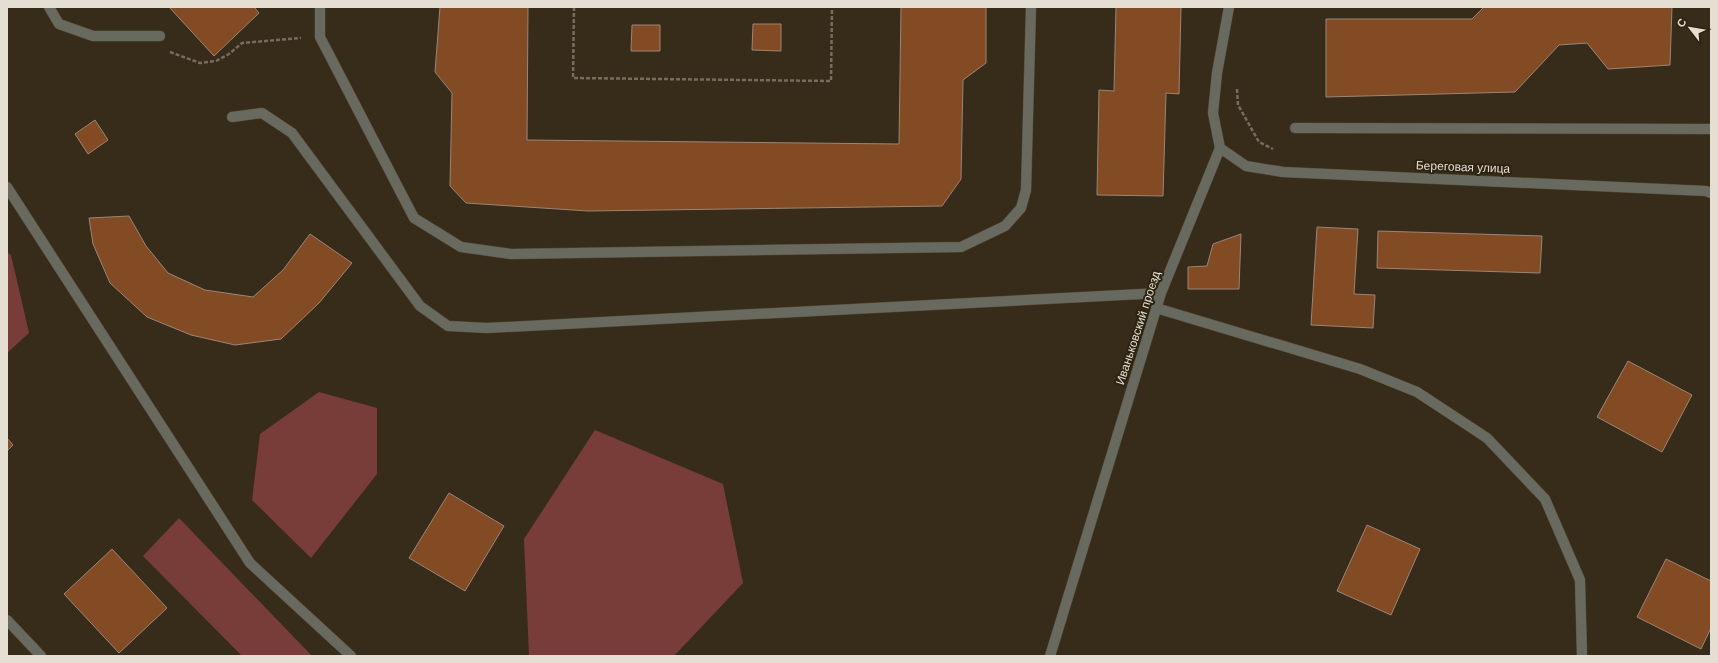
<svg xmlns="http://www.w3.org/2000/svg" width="1718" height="663" viewBox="0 0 1718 663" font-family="'DM Sans',sans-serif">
  <rect width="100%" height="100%" fill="#372c1a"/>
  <!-- green -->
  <g fill="#783d38">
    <path d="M7,252L11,255L29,333L7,353Z"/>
    <path d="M319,392L377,408V474L311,558L252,500L260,434Z"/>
    <path d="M595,430L723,484L743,583L674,656H529L524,539Z"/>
    <path d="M179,518L312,656H242L143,556Z"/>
  </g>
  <!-- building -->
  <g fill="#834b24" stroke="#9b8578">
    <path d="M169,7H254L259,13L214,56Z"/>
    <path d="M440,7H528L527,140L899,144L901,7H986V63L963,80L961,179L942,206L588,211L466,203L450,186L452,93L435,72Z"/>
    <path d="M1116,7H1181L1179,94L1166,93L1163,196L1097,195L1099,90L1114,91Z"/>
    <path d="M1484,7H1672L1670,65L1608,69L1587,43L1559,45L1515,92L1326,97V19H1472Z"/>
    <path d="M753,24H781V51L752,50Z"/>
    <path d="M632,25H660V51H631Z"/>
    <path d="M95,120L108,140L88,154L75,134Z"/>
    <path d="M129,216L146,246L168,273L205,290L253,297L283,270L310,234L352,263L319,303L281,339L235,345L191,335L147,317L110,283L93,244L89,218Z"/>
    <path d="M1317,227L1358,229L1354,294L1375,295L1373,328L1311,325Z"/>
    <path d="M1378,231L1542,236L1540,273L1377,268Z"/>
    <path d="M1241,234L1239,289H1188V267L1207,266L1213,244Z"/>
    <path d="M1628,361L1692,395L1662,452L1597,417Z"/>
    <path d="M7,438L13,445L7,451Z"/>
    <path d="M449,493L504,526L465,591L409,558Z"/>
    <path d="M1367,525L1420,549L1391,615L1337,591Z"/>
    <path d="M112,549L167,608L119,653L64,594Z"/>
    <path d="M1666,559L1711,581V628L1701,649L1637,617Z"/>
  </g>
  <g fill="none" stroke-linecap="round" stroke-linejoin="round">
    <defs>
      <g id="service">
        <path d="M49,7L59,24L93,36H160"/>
        <path d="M320,7V37L414,218L461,247L511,254L961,247L1005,226L1021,208L1026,190L1031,7"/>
        <path d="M232,117L262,113L292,133L420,306L448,326L487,328L1161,293"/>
        <path d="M1295,128L1711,129"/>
        <path d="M7,187L250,563L351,656"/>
        <path d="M1156,308L1360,369L1417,392L1487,438L1545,499L1580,580L1582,656"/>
        <path d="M7,620L41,656"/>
      </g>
      <g id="minor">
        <path d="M1220,148L1246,166L1283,172L1706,191L1711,193"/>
        <path d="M1050,656L1161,293L1220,148L1213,113L1217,73L1229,7"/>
      </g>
    </defs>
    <!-- service casing -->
    <use href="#service" stroke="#534838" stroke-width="11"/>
    <!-- minor casing -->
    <use href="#minor" stroke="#534838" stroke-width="11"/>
    <!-- path -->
    <g stroke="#776d5e" stroke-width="2.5" stroke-dasharray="4 2" stroke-linecap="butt">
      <path d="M574,7L573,78L831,81L832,7"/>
      <path d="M170,52L200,63L216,61L229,54L242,43L301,38"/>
      <path d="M1237,89L1238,105L1259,142L1273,149"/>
    </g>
    <!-- service -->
    <use href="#service" stroke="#68695f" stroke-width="10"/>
    <!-- minor -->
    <use href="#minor" stroke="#68695f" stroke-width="10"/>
  </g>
  <g text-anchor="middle" stroke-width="4" stroke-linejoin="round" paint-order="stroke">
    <!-- street labels -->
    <g font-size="12" fill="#e5ded3" stroke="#2d2311">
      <text transform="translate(1463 167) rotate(2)" y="4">Береговая улица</text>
      <text transform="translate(1138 328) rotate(-72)" y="4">Иваньковский проезд</text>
    </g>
  </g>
  <!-- border -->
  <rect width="1718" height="663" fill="none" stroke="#e5ded3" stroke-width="16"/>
  <!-- north arrow -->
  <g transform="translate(1690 28) rotate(301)" stroke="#2d2311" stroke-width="3" paint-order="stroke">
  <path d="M0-3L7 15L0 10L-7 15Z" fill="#e5ded3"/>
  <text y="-6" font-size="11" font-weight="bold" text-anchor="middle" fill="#e5ded3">С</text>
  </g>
</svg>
